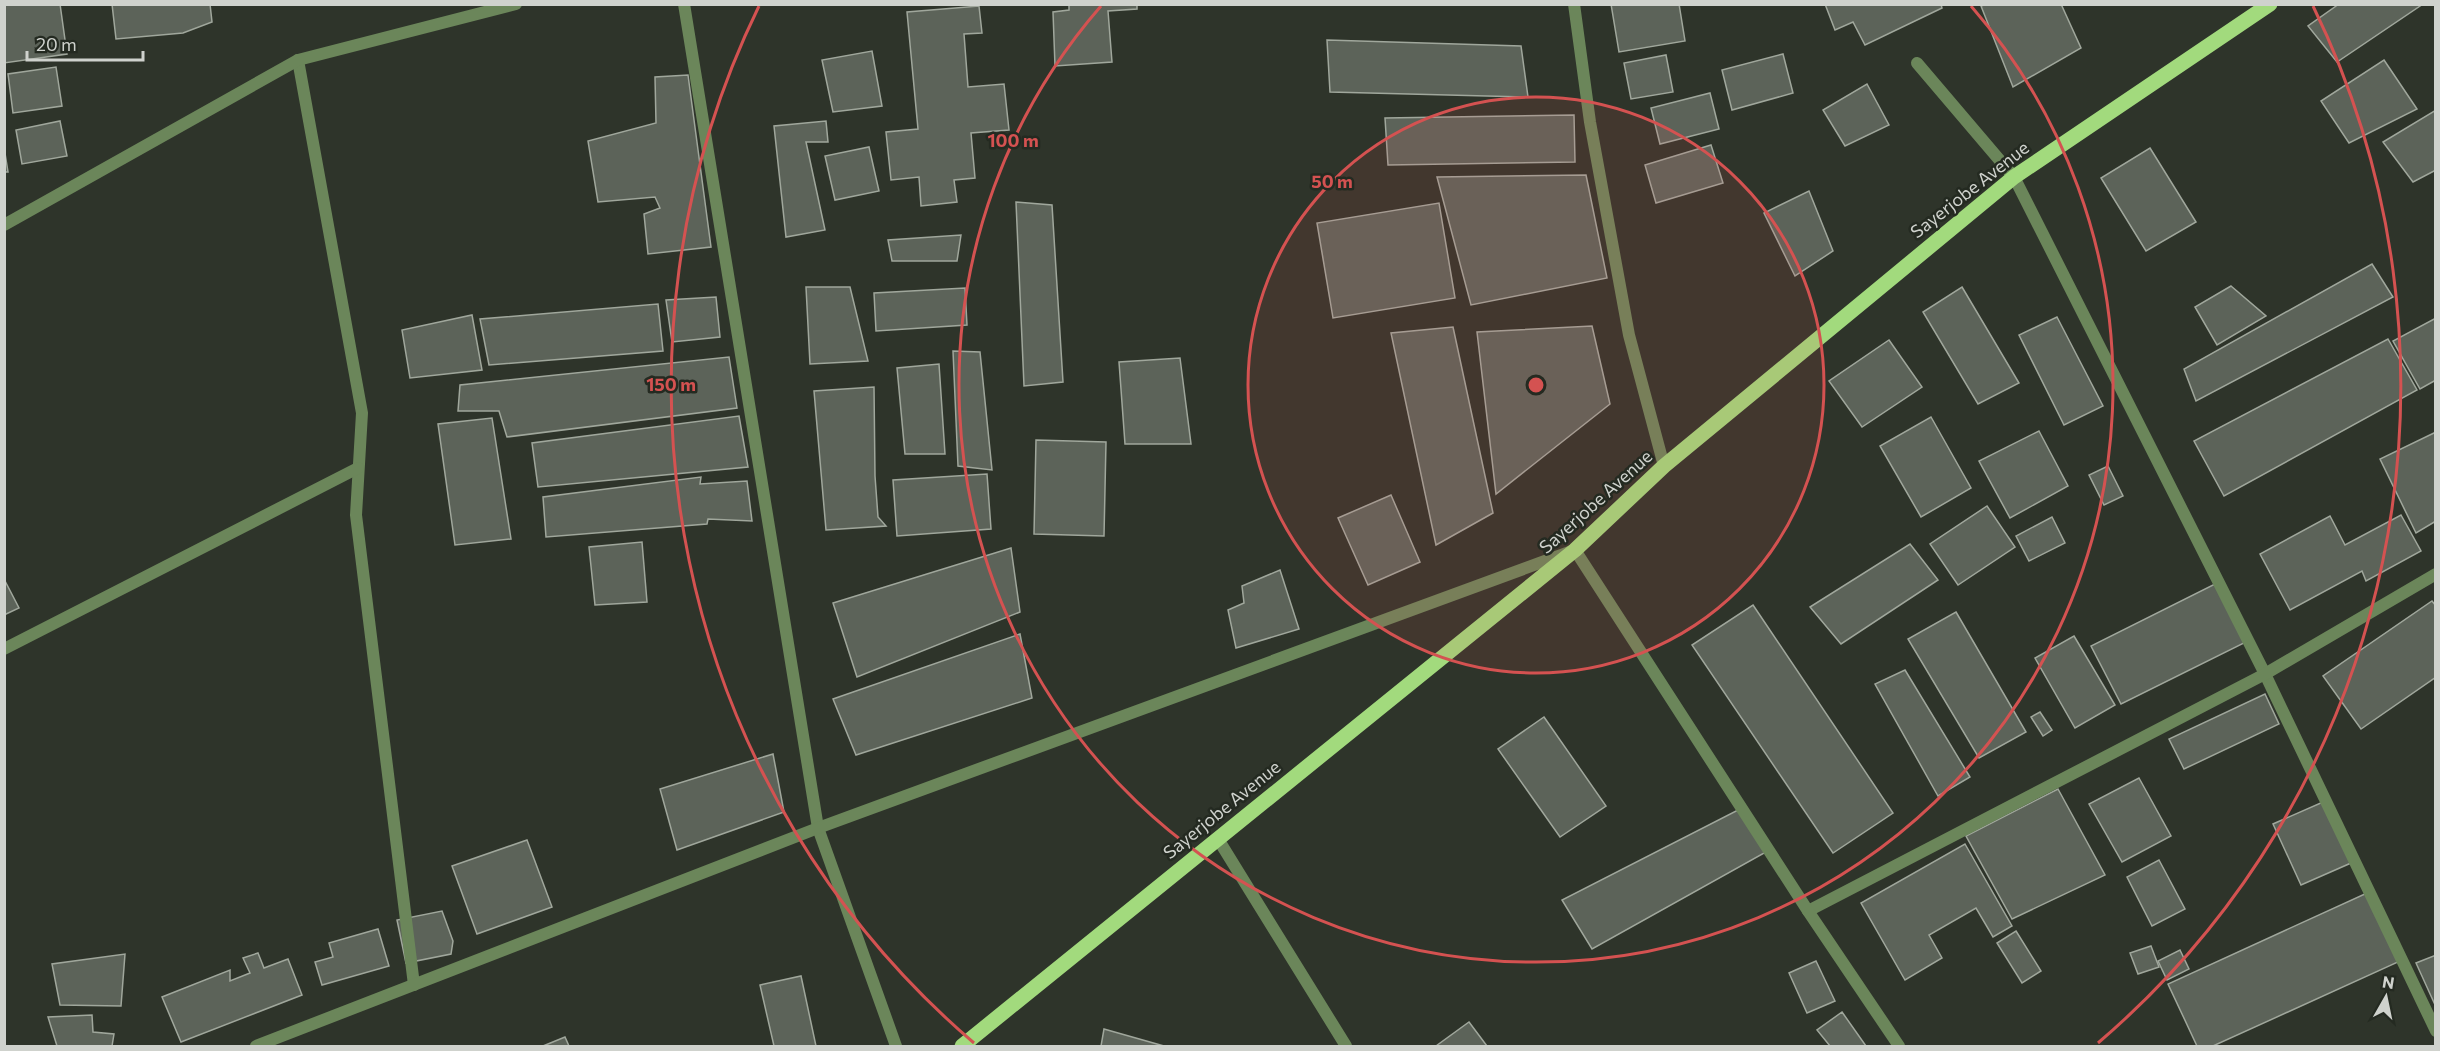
<svg xmlns="http://www.w3.org/2000/svg" width="2440" height="1051" viewBox="0 0 2440 1051" font-family="Commissioner,sans-serif">
  <rect width="100%" height="100%" fill="#2e342a"/>
  <!-- building -->
  <g fill="#5c6359" stroke="#a0a79c" stroke-width="1.5">
    <path d="M4,4H60L67,54L4,63Z"/>
    <path d="M112,4H210L212,22L183,33L116,39Z"/>
    <path d="M1069,4H1137V9L1108,11L1112,62L1055,66L1053,12L1069,10Z"/>
    <path d="M1611,4H1679L1685,41L1619,52Z"/>
    <path d="M1825,4H1941L1942,8L1865,45L1853,22L1835,30Z"/>
    <path d="M1987,4H2061L2081,48L2013,87L1981,6Z"/>
    <path d="M2339,4H2423L2337,62L2308,26Z"/>
    <path d="M979,6L982,33L964,34L968,87L1004,84L1009,130L971,133L975,178L954,180L957,202L921,206L919,177L891,180L886,132L918,129L907,12Z"/>
    <path d="M1327,40L1521,46L1528,97L1330,92Z"/>
    <path d="M872,51L882,106L833,112L822,60Z"/>
    <path d="M1783,54L1793,93L1732,110L1722,70Z"/>
    <path d="M1666,55L1673,92L1631,99L1624,63Z"/>
    <path d="M2384,60L2417,109L2349,143L2321,101Z"/>
    <path d="M56,67L62,106L13,113L8,74Z"/>
    <path d="M688,75L711,247L648,254L644,214L660,208L655,197L598,202L588,141L656,123L655,77Z"/>
    <path d="M1867,84L1889,125L1845,146L1823,110Z"/>
    <path d="M1710,93L1719,129L1660,144L1651,108Z"/>
    <path d="M2436,110V170L2413,182L2383,142Z"/>
    <path d="M1574,115L1575,162L1388,165L1385,118Z"/>
    <path d="M60,121L67,156L22,164L16,130Z"/>
    <path d="M826,121L828,142H806L825,230L786,237L774,126Z"/>
    <path d="M1711,145L1723,183L1656,203L1645,165Z"/>
    <path d="M4,147L8,172H4Z"/>
    <path d="M869,147L879,191L835,200L825,156Z"/>
    <path d="M2150,148L2196,222L2146,251L2101,178Z"/>
    <path d="M1586,175L1607,278L1471,305L1437,177Z"/>
    <path d="M1809,191L1833,251L1795,276L1764,213Z"/>
    <path d="M1016,202L1052,205L1063,382L1024,386Z"/>
    <path d="M1439,203L1455,298L1333,318L1317,223Z"/>
    <path d="M961,235L957,261H892L888,240Z"/>
    <path d="M2372,264L2393,297L2196,401L2184,369Z"/>
    <path d="M2231,286L2266,316L2217,345L2195,307Z"/>
    <path d="M806,287H850L868,361L810,364Z"/>
    <path d="M1962,287L2019,383L1978,404L1923,312Z"/>
    <path d="M965,288L967,325L876,331L874,293Z"/>
    <path d="M716,297L720,337L672,342L666,300Z"/>
    <path d="M658,304L663,351L489,365L480,319Z"/>
    <path d="M472,315L482,370L410,378L402,330Z"/>
    <path d="M2057,317L2103,406L2064,425L2019,335Z"/>
    <path d="M2436,318V380L2420,389L2393,341Z"/>
    <path d="M1592,326L1610,404L1496,494L1477,332Z"/>
    <path d="M1453,327L1493,513L1436,545L1391,333Z"/>
    <path d="M2388,339L2417,390L2224,496L2194,441Z"/>
    <path d="M1889,340L1922,387L1862,427L1829,381Z"/>
    <path d="M953,351L980,352L992,470L958,466Z"/>
    <path d="M729,357L737,408L507,437L499,411H458L460,385Z"/>
    <path d="M1180,358L1191,444H1125L1119,362Z"/>
    <path d="M939,364L945,454H905L897,368Z"/>
    <path d="M874,387L875,476L878,517L886,526L826,530L814,391Z"/>
    <path d="M739,416L748,467L538,487L532,443Z"/>
    <path d="M1931,417L1971,488L1921,517L1880,446Z"/>
    <path d="M492,418L511,539L455,545L438,424Z"/>
    <path d="M2039,431L2068,486L2010,518L1979,461Z"/>
    <path d="M2436,432V521L2416,533L2380,459Z"/>
    <path d="M1036,440L1106,442L1104,536L1034,534Z"/>
    <path d="M2108,466L2123,496L2104,505L2089,475Z"/>
    <path d="M987,474L991,529L897,536L893,480Z"/>
    <path d="M701,477L700,484L747,481L752,521L708,519L707,524L546,537L543,497Z"/>
    <path d="M1391,495L1420,562L1368,585L1338,518Z"/>
    <path d="M1987,506L2015,547L1958,585L1930,544Z"/>
    <path d="M2401,515L2421,551L2366,581L2362,571L2290,610L2260,554L2330,516L2345,545Z"/>
    <path d="M2052,517L2065,543L2029,561L2016,536Z"/>
    <path d="M642,542L647,602L595,605L589,547Z"/>
    <path d="M1910,544L1938,580L1841,644L1810,607Z"/>
    <path d="M1011,548L1020,612L857,677L833,603Z"/>
    <path d="M1280,570L1299,629L1236,648L1228,610L1244,603L1242,586Z"/>
    <path d="M4,579L19,608L4,615Z"/>
    <path d="M2217,583L2246,642L2121,704L2091,646Z"/>
    <path d="M2432,601L2436,606V677L2361,729L2323,676Z"/>
    <path d="M1753,605L1893,813L1833,853L1692,645Z"/>
    <path d="M1956,612L2026,732L1979,758L1908,639Z"/>
    <path d="M1020,634L1032,698L856,755L833,699Z"/>
    <path d="M2074,636L2115,705L2075,728L2035,658Z"/>
    <path d="M1905,670L1970,777L1938,796L1875,684Z"/>
    <path d="M2265,694L2279,724L2184,769L2169,739Z"/>
    <path d="M2040,712L2052,730L2043,736L2031,717Z"/>
    <path d="M1544,717L1606,806L1560,837L1498,749Z"/>
    <path d="M773,754L784,812L677,850L660,789Z"/>
    <path d="M2139,778L2171,836L2122,862L2089,804Z"/>
    <path d="M2058,789L2105,875L2012,919L1966,836Z"/>
    <path d="M2323,802L2351,863L2301,885L2273,824Z"/>
    <path d="M1740,809L1766,852L1592,949L1562,900Z"/>
    <path d="M527,840L552,907L477,934L452,866Z"/>
    <path d="M1965,844L2012,926L1993,937L1976,908L1929,935L1942,958L1905,980L1861,903Z"/>
    <path d="M2159,860L2185,909L2152,926L2127,877Z"/>
    <path d="M2367,893L2398,962L2213,1046H2197L2168,984Z"/>
    <path d="M442,911L453,941L451,954L406,963L397,920Z"/>
    <path d="M378,929L389,966L322,985L315,962L333,957L329,943Z"/>
    <path d="M2016,931L2041,971L2022,983L1997,943Z"/>
    <path d="M2151,946L2159,967L2138,974L2130,953Z"/>
    <path d="M2180,950L2189,969L2167,980L2158,961Z"/>
    <path d="M258,953L264,968L288,959L302,995L181,1042L162,997L230,970V981L250,973L243,958Z"/>
    <path d="M125,954L121,1006L60,1005L52,964Z"/>
    <path d="M2436,955V1007L2416,963Z"/>
    <path d="M1816,961L1835,1001L1807,1013L1789,973Z"/>
    <path d="M801,976L816,1046H774L760,985Z"/>
    <path d="M1842,1012L1866,1046H1830L1817,1030Z"/>
    <path d="M92,1015L93,1032L114,1034L112,1046H57L48,1017Z"/>
    <path d="M1469,1022L1487,1046H1436Z"/>
    <path d="M1104,1029L1164,1046H1101Z"/>
    <path d="M565,1037L569,1046H543Z"/>
  </g>
  <g fill="none" stroke-linecap="round" stroke-linejoin="round">
    <!-- service -->
    <g stroke="#6b865a" stroke-width="12">
      <path d="M298,60L362,413L356,515L414,985"/>
      <path d="M1917,63L2014,177"/>
      <path d="M4,649L358,468"/>
      <path d="M1218,839L1346,1046"/>
    </g>
    <!-- minor -->
    <g stroke="#6b865a" stroke-width="12">
      <path d="M684,4L818,828L896,1046"/>
      <path d="M1574,4L1590,122L1629,335L1664,466"/>
      <path d="M2014,177L2265,674L2436,1031"/>
      <path d="M4,225L298,60L516,4"/>
      <path d="M1808,911L2265,674L2436,574"/>
      <path d="M256,1046L818,828L1575,550L1808,911L1899,1046"/>
    </g>
    <!-- primary -->
    <path stroke="#a2da7d" stroke-width="15" d="M962,1046L1575,550L1664,466L2014,177L2270,4"/>
  </g>
  <!-- distance rings -->
  <circle cx="1536" cy="385" r="288" fill="#d45251" fill-opacity=".12"/>
  <g fill="none" stroke="#d45251" stroke-width="3">
    <circle cx="1536" cy="385" r="288"/>
    <path d="M1971 6A577 577 0 1 1 1101 6"/>
    <path d="M974 1043A865 865 0 0 1 759 6M2313 6A865 865 0 0 1 2098 1043"/>
  </g>
  <g text-anchor="middle" stroke-width="5" stroke-linejoin="round" paint-order="stroke">
    <!-- street labels -->
    <g font-size="18" fill="#cfd2cd" stroke="#242a21">
      <text transform="translate(1970 190) rotate(-38)" y="6">Sayerjobe Avenue</text>
      <text transform="translate(1596 502) rotate(-42)" y="6">Sayerjobe Avenue</text>
      <text transform="translate(1222 810) rotate(-39)" y="6">Sayerjobe Avenue</text>
    </g>
  </g>
  <circle cx="1536" cy="385" r="9" fill="#d45251" stroke="#242a21" stroke-width="3"/>
  <g font-size="18" text-anchor="middle" font-weight="bold" fill="#d45251" stroke="#242a21" stroke-width="5" stroke-linejoin="round" paint-order="stroke">
    <text x="1013" y="147">100 m</text>
    <text x="1332" y="188">50 m</text>
    <text x="671" y="391">150 m</text>
  </g>
  <!-- border -->
  <rect width="2440" height="1051" fill="none" stroke="#cfd2cd" stroke-width="12"/>
  <!-- north arrow -->
  <g transform="translate(2386 997) rotate(9)" stroke="#242a21" stroke-width="4.5" paint-order="stroke">
  <path d="M0-4.5L10 22L0 15L-10 22Z" fill="#cfd2cd"/>
  <text y="-9" font-size="16" font-weight="bold" text-anchor="middle" fill="#cfd2cd">N</text>
  </g>
  <!-- scale -->
  <path d="M27 51v9h116v-9" fill="none" stroke="#cfd2cd" stroke-width="3"/>
  <text x="36" y="51" font-size="18" fill="#cfd2cd" stroke="#242a21" stroke-width="4.5" paint-order="stroke">20 m</text>
</svg>
